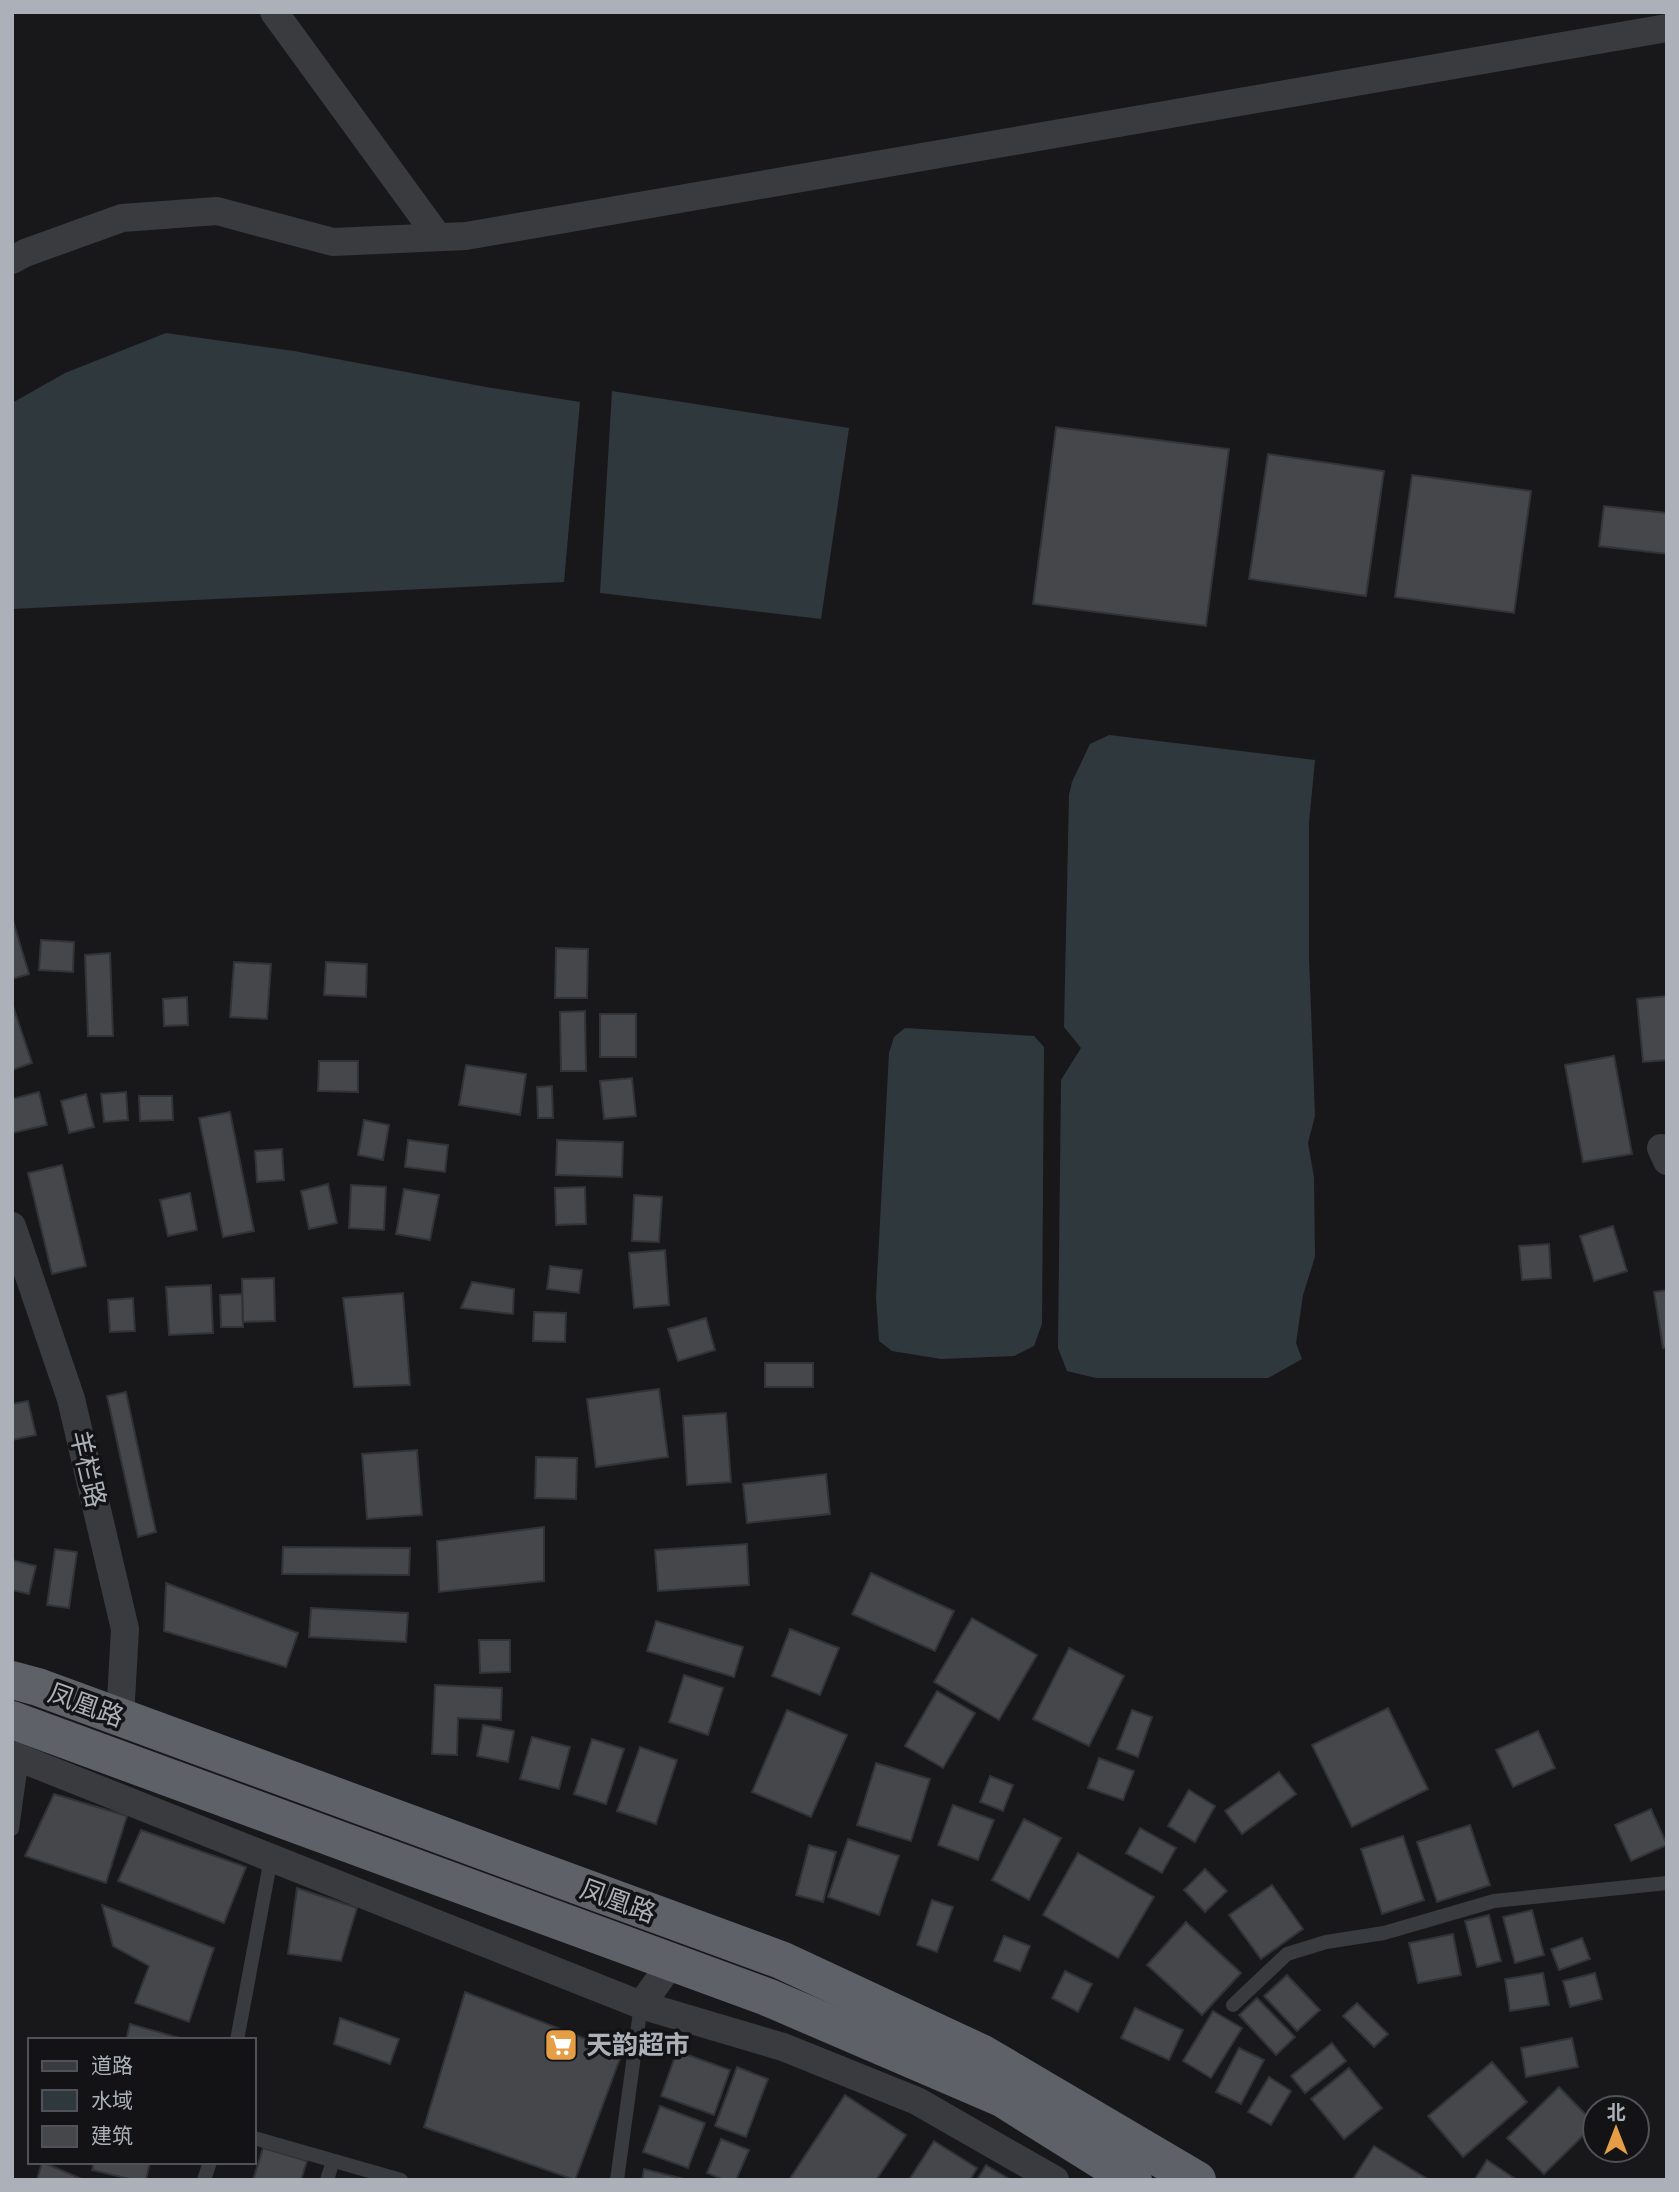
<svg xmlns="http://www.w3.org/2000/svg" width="1679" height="2192" viewBox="0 0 1679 2192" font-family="Mulish,'Noto Sans SC',sans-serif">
  <rect width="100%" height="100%" fill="#18181a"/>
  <!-- water -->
  <g fill="#2f393d">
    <path d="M166,333L294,351L486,387L580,402L564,582L12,609V403L65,373Z"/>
    <path d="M612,391L849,428L821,619L600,593Z"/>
    <path d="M1109,735L1315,760L1309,823V957L1315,1116L1308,1143L1314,1177L1315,1257L1303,1295L1296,1343L1302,1359L1268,1378H1096L1067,1371L1058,1348L1061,1080L1081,1048L1064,1027L1069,795L1072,782L1090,744Z"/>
    <path d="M905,1028L1034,1036L1044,1047L1042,1324L1034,1346L1014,1356L941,1359L892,1351L879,1341L876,1297L889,1053L894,1037Z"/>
  </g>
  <!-- building -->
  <g fill="#45474a" stroke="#323336" stroke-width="2">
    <path d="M1056,427L1229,449L1206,626L1033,604Z"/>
    <path d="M1268,454L1384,471L1366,596L1249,579Z"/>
    <path d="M1412,475L1531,491L1514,613L1395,597Z"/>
    <path d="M1604,506L1667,513V554L1599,546Z"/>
    <path d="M12,917L29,974L12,979Z"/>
    <path d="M41,940L74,942L73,972L39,970Z"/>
    <path d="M556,948L588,949L587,998H555Z"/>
    <path d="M110,953L113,1036H88L85,955Z"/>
    <path d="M234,962L271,964L267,1019L230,1017Z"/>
    <path d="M326,962L367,964L366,997L324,995Z"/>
    <path d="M1667,996V1060L1643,1062L1637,999Z"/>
    <path d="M187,997L188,1025L164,1026L163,999Z"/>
    <path d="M12,1003L32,1063L12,1070Z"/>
    <path d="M585,1011L586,1071H561L560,1012Z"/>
    <rect x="600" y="1014" width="36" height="43"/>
    <path d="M1614,1056L1632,1154L1583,1162L1565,1065Z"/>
    <path d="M319,1061H358V1092L318,1091Z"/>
    <path d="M466,1065L526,1074L520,1115L459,1105Z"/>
    <path d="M632,1078L636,1116L604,1119L600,1081Z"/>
    <path d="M552,1086L553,1118H538L537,1087Z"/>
    <path d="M39,1092L47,1125L12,1133V1099Z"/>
    <path d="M126,1092L128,1120L104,1122L101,1094Z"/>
    <path d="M86,1094L94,1127L69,1133L61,1101Z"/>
    <path d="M139,1096H172L173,1120L140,1121Z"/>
    <path d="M230,1112L254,1231L223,1237L199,1118Z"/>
    <path d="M364,1120L389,1125L383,1160L358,1155Z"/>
    <path d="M408,1140L448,1145L445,1172L405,1167Z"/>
    <path d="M557,1140L623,1142L622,1177L556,1175Z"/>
    <path d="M282,1149L284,1180L257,1182L255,1151Z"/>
    <path d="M62,1165L86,1266L52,1274L28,1173Z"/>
    <path d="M328,1184L337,1223L309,1229L301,1191Z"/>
    <path d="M351,1185L386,1187L384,1230L349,1228Z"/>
    <path d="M585,1187L586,1224L556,1225L555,1188Z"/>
    <path d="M404,1189L439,1195L430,1240L396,1234Z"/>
    <path d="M190,1193L197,1230L168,1236L160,1200Z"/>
    <path d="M634,1195L662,1197L659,1242L632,1241Z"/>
    <path d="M1613,1226L1627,1271L1594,1281L1580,1236Z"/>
    <path d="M1549,1244L1551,1278L1522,1280L1519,1246Z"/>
    <path d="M665,1250L669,1305L634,1308L629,1253Z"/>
    <path d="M550,1266L582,1270L579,1293L547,1289Z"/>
    <path d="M274,1278L275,1321L243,1322L242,1279Z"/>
    <path d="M472,1282L514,1289L513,1314L461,1308Z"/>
    <path d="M211,1285L213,1333L169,1335L166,1287Z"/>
    <path d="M1667,1290V1347L1663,1348L1654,1292Z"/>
    <path d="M403,1293L410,1385L354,1387L343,1298Z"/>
    <path d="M242,1294L243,1327H221L220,1295Z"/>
    <path d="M133,1298L135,1331L110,1332L108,1300Z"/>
    <path d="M534,1312L566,1313L565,1342L533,1341Z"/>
    <path d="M706,1318L715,1350L678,1361L668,1329Z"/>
    <rect x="765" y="1363" width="48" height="24"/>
    <path d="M659,1389L668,1457L596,1467L587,1399Z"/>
    <path d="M126,1392L156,1532L138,1537L107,1396Z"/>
    <path d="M28,1401L36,1435L12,1440V1404Z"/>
    <path d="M726,1413L731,1482L687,1485L683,1416Z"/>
    <path d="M417,1450L422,1515L367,1519L362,1454Z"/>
    <path d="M536,1457L577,1458L576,1499L535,1498Z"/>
    <path d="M826,1474L830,1514L747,1523L743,1484Z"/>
    <path d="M544,1527V1581L439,1592L437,1541Z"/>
    <path d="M747,1544L749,1585L658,1591L655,1550Z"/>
    <path d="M283,1547L410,1548L409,1575L282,1574Z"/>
    <path d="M55,1549L77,1552L69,1608L47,1605Z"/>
    <path d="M12,1560L36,1566L29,1594L12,1590Z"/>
    <path d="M871,1573L954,1611L935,1651L852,1614Z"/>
    <path d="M166,1583L298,1633L286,1667L164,1631Z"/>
    <path d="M311,1608L408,1613L406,1642L309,1637Z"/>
    <path d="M972,1618L1037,1655L999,1720L934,1682Z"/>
    <path d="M656,1621L743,1647L734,1677L647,1651Z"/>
    <path d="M790,1629L839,1648L820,1695L772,1676Z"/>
    <path d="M479,1640H510V1672L480,1673Z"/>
    <path d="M1069,1648L1124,1676L1089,1746L1033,1719Z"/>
    <path d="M684,1675L723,1688L708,1735L669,1722Z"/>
    <path d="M435,1685L502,1688L501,1720L458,1718L457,1755L432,1754Z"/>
    <path d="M937,1691L975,1713L943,1768L905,1746Z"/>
    <path d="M1388,1708L1428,1789L1352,1827L1312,1745Z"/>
    <path d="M787,1710L847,1735L811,1817L752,1792Z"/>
    <path d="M1132,1710L1152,1717L1138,1757L1117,1749Z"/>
    <path d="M483,1725L514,1731L508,1762L477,1756Z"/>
    <path d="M1538,1731L1555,1768L1513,1787L1496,1750Z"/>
    <path d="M532,1737L570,1747L559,1789L520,1779Z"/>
    <path d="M592,1739L624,1749L606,1804L574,1794Z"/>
    <path d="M640,1747L677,1760L656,1824L617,1811Z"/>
    <path d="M1099,1758L1134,1771L1123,1800L1088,1788Z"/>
    <path d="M876,1763L930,1779L911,1841L857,1825Z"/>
    <path d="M1279,1772L1296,1794L1242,1834L1225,1811Z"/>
    <path d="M990,1776L1013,1785L1003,1811L980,1802Z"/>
    <path d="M1189,1790L1215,1806L1195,1842L1168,1826Z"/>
    <path d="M54,1794L127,1816L106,1883L25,1856Z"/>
    <path d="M953,1805L994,1820L978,1860L938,1845Z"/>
    <path d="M1651,1809L1667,1845L1631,1861L1615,1825Z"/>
    <path d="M1024,1819L1061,1838L1029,1900L992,1880Z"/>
    <path d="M1470,1825L1490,1885L1437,1902L1417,1842Z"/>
    <path d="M1140,1828L1176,1848L1162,1873L1126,1853Z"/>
    <path d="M141,1830L246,1867L224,1923L118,1881Z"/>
    <path d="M1403,1836L1424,1900L1382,1914L1361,1849Z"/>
    <path d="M848,1839L899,1856L879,1915L828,1897Z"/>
    <path d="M809,1845L836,1852L823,1902L796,1895Z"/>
    <path d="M1078,1853L1154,1897L1118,1958L1043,1915Z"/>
    <path d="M1205,1869L1227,1891L1205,1912L1184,1890Z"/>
    <path d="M1272,1885L1303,1929L1261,1959L1229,1915Z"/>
    <path d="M297,1888L357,1908L341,1961L288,1954Z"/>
    <path d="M932,1900L953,1907L937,1952L917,1945Z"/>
    <path d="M102,1905L214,1948L189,2022L135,2003L149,1966L113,1946Z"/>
    <path d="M1532,1910L1544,1955L1515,1963L1503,1917Z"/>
    <path d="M1489,1915L1501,1961L1477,1967L1465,1921Z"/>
    <path d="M1186,1922L1241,1973L1202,2015L1147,1965Z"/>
    <path d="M1453,1934L1461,1975L1418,1983L1409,1943Z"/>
    <path d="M1004,1936L1030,1946L1020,1971L994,1961Z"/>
    <path d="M1582,1938L1590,1959L1559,1970L1551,1949Z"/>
    <path d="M1065,1971L1092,1984L1078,2012L1052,1998Z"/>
    <path d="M1543,1973L1549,2005L1510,2011L1505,1979Z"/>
    <path d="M1595,1973L1602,1999L1570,2007L1563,1981Z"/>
    <path d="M1287,1975L1320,2010L1297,2031L1264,1996Z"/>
    <path d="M465,1992L622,2053L575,2180L424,2127Z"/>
    <path d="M1257,1998L1295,2037L1276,2055L1239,2015Z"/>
    <path d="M1357,2003L1388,2034L1374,2047L1343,2016Z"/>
    <path d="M1135,2008L1183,2030L1169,2060L1121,2038Z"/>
    <path d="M1213,2011L1242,2028L1211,2078L1183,2061Z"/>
    <path d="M340,2018L399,2039L390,2064L334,2044Z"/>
    <path d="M130,2024L183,2039V2040H126Z"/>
    <path d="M1572,2038L1578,2067L1526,2077L1521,2048Z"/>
    <path d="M1332,2043L1346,2061L1305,2093L1291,2076Z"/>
    <path d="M1239,2048L1264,2060L1241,2104L1216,2092Z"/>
    <path d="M677,2051L730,2070L714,2115L661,2096Z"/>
    <path d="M1492,2062L1527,2102L1463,2157L1428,2116Z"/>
    <path d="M737,2067L768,2079L746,2137L715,2126Z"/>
    <path d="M1349,2068L1382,2108L1344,2139L1311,2099Z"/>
    <path d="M1269,2077L1291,2091L1271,2125L1248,2112Z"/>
    <path d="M1559,2087L1595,2124L1544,2174L1507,2138Z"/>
    <path d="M845,2095L906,2135L876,2180H789Z"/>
    <path d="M660,2106L705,2123L688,2168L643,2152Z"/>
    <path d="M721,2139L749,2150L736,2180H724L707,2173Z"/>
    <path d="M934,2141L977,2168L970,2180H909Z"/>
    <path d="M1374,2146L1429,2180L1353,2179Z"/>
    <path d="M263,2148L307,2161L301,2180H253Z"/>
    <path d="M1487,2160L1517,2180H1477L1475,2179Z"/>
    <path d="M42,2162L84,2180H37Z"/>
    <path d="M94,2162H150L146,2180H134L92,2170Z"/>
    <path d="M986,2165L1011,2180H977Z"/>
    <path d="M644,2169L688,2180H642Z"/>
  </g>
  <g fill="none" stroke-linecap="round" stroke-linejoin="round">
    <!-- service -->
    <g stroke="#3a3b3f" stroke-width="14">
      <path d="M12,1829L22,1757"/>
      <path d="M1233,2005L1287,1954L1326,1942L1384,1933L1494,1901L1667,1883"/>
      <path d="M237,2040L271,1858"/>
      <path d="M254,2138L401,2180"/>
      <path d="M204,2180L210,2162"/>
      <path d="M327,2180L333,2161"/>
      <path d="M617,2180L641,2005"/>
    </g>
    <!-- minor -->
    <g stroke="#3a3b3f" stroke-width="28">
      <path d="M274,12L438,237"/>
      <path d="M12,260L25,253L122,218L217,211L333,242L466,236L1667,28"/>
      <path d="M1661,1148L1667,1161"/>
      <path d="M12,1226L71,1399L125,1629L120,1718"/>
      <path d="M12,1755L641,2005L672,1962"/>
      <path d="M641,2005L783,2047L917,2101L1055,2180"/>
    </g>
    <!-- trunk -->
    <g stroke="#5e6167" stroke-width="38">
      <path d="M12,1680L38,1687L781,1960L983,2054L1197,2180"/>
      <path d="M12,1720L767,1997L1002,2098L1133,2180"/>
    </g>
  </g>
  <!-- icons -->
  <defs>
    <symbol id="supermarket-square" viewBox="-11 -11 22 22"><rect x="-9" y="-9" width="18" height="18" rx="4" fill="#e59e45" stroke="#131315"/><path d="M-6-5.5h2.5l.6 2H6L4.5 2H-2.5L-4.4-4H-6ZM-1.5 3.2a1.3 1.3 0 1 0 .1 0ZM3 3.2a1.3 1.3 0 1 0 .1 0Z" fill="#fff"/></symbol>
  </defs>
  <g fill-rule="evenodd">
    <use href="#supermarket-square" x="542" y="2026" width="38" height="38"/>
  </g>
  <g text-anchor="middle" stroke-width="7" stroke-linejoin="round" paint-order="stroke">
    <!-- street labels -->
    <g font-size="26" fill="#acb1b9" stroke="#131315">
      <text transform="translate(88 1469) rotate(77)" y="9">羊栏路</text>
      <text transform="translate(86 1705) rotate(20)" y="9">凤凰路</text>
      <text transform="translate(618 1901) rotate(20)" y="9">凤凰路</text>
    </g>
    <!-- poi labels -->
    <g font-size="26" font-weight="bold" fill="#acb1b9" stroke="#131315" text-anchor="start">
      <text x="586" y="2054">天韵超市</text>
    </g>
  </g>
  <!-- border -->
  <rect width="1679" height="2192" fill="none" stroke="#acb1b9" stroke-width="28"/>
  <!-- legend -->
  <rect x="28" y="2038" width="228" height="126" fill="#131315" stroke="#505257" stroke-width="2"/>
  <rect x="42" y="2061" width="35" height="10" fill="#3a3b3f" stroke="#505257" stroke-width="2"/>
  <text x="91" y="2073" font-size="21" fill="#acb1b9">道路</text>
  <rect x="42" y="2090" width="35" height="21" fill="#2f393d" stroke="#505257" stroke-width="2"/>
  <text x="91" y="2108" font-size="21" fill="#acb1b9">水域</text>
  <rect x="42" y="2126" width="35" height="21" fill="#45474a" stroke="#505257" stroke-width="2"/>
  <text x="91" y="2143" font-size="21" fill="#acb1b9">建筑</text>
  <!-- north arrow -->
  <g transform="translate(1616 2129)"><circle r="33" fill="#131315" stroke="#505257" stroke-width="2"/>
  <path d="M0-5L12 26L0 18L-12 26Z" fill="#e59e45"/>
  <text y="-10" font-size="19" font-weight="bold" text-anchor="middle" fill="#acb1b9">北</text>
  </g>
</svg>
